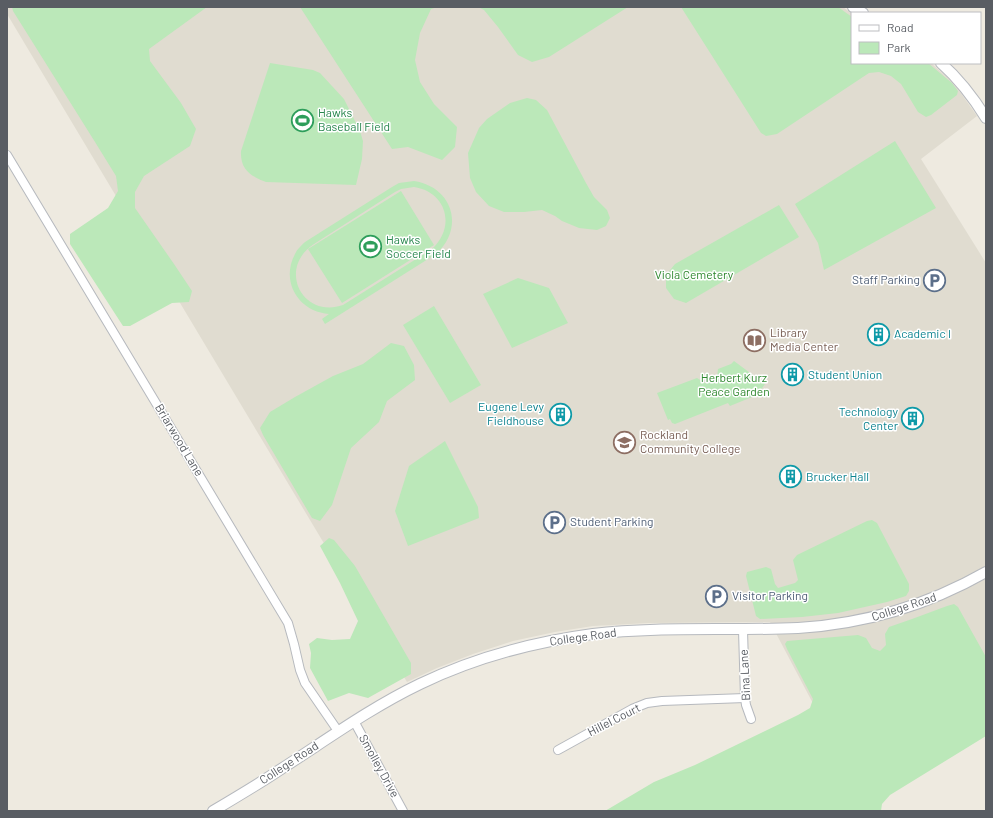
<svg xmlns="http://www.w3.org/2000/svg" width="993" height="818" viewBox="0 0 993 818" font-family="Barlow,sans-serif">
  <rect width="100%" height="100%" fill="#eeeae0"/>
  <!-- education -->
  <path fill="#e0dcd0" d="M7,7H843L852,14V63H931L951,81L960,92L977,116L921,159L986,263V735L865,802L770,622L648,623L612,625L593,626L555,632L513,641L473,654L437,668L407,682L7,14Z"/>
  <!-- green -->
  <g fill="#bbe8b9" fill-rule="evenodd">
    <path d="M12,7H207L149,49L150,61L181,103L196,129L190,146L144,176L135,192V208L174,264L192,291L189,302L172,303L130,326H123L70,244V234L108,208L118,191L116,176L95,142L13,11Z"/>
    <path d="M300,7H438L431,9L420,33L415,60L420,82L434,104L457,127L455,147L442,160L408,147L392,149Z"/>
    <path d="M478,7H628L549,57L532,62L518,55L498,27L484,10Z"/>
    <path d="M681,7H838L852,17V63H928L952,83L958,91L957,95L931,115L926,117L918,112L901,84L891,76L879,72L869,73L777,134L766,136L761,133Z"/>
    <path d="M270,63L313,70L320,73L344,99L360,131L363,141L362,159L356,185L266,182C250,176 240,169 241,151Z"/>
    <path d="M527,98L536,100L547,110L586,183L594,197L607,210L610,218L606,226L597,230L579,228L562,221L555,216L542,210L524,212H504L489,206L476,192L470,178L468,153L479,128L487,119L510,103Z"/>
    <path d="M895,141L936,208L824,270L818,243L795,204Z"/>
    <path d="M414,181C453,187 465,228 436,254L325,324L322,319L329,314C299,312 280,282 295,254C297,249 301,246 305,242L392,187L399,183ZM414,187C447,192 456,227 432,249L343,305C302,319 277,268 314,244L395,192L401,189Z"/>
    <path d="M401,191L434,245L342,303L308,249Z"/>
    <path d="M779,205L799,237L686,303L674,299L666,288V275L675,264Z"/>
    <path d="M518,278L549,288L568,323L512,348L483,294Z"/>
    <path d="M434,306L481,385L450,403L403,325Z"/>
    <path d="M391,343L404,346L414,365L415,380L387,401L379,422L351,448L332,505L320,521L312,518L263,435L260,428L270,412L295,397L333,376L363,364Z"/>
    <path d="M734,361L765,384L757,395L730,406L728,403L675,424L672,423L670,419L668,420L657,393L697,378L705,383L717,378L718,369L731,364Z"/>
    <path d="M445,441L478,507L479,518L408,546L395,511L409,466Z"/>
    <path d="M872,520L877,523L909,584V591L906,596L887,602L838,613L802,617L760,619L756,616L746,576L747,572L766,567L771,569L775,584L778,588L795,583L798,580L793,560L797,555L867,521Z"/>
    <path d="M329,538L334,540L355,566L411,663V674L368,698L349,693L328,701L310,668L311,653L309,644L317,638L332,640L350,639L358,621L340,583L320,546Z"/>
    <path d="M954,604L958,607L986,657V736L890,795L882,804L881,811H605L654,782L695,765L798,715L810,708L813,699L787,649L785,644L787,641L858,635L866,638L872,648L880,651L886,645L885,634L889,627L912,619L947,606Z"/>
  </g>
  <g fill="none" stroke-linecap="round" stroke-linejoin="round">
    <defs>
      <g id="minor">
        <path d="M7,155L288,623L294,644L300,670L305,683L338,731"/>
        <path d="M743,630L745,698L746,705L751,719"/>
        <path d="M354,721L403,811"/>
        <path d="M558,750L632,709L647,703L662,701L745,698"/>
      </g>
      <g id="tertiary">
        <path d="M853,7L863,13"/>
        <path d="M941,63C959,79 973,97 986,118"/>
        <path d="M213,811C235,798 257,785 278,771C325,741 370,708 420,684C474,658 533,642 593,634C660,626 730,631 798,628C864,624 928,605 986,572"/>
      </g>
    </defs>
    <!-- minor casing -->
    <use href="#minor" stroke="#b6b9be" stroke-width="10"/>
    <!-- tertiary casing -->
    <use href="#tertiary" stroke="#b6b9be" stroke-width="12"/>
    <!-- minor -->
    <use href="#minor" stroke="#fff" stroke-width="8"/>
    <!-- tertiary -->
    <use href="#tertiary" stroke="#fff" stroke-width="10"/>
  </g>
  <!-- icons -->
  <defs>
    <symbol id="stadium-ring" viewBox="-11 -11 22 22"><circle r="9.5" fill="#fff" stroke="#2e9e5b" stroke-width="1.5"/><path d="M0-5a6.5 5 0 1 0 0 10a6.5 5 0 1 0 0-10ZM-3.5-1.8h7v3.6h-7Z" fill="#2e9e5b"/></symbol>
    <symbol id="parking-ring" viewBox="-11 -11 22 22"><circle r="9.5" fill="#fff" stroke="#5c6f8a" stroke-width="1.5"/><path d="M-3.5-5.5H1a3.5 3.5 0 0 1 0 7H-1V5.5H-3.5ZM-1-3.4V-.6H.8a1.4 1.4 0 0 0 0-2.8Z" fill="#5c6f8a"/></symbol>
    <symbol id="building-ring" viewBox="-11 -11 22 22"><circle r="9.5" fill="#fff" stroke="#0f9aa8" stroke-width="1.5"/><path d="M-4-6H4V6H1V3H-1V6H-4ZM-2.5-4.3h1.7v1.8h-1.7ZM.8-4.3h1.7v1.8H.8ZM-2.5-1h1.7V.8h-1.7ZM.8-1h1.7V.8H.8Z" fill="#0f9aa8"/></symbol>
    <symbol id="library-ring" viewBox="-11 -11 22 22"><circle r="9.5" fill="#fff" stroke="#8d6e63" stroke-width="1.5"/><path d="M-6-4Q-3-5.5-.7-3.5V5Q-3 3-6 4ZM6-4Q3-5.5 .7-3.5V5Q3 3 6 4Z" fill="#8d6e63"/></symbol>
    <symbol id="university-ring" viewBox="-11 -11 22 22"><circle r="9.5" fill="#fff" stroke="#8d6e63" stroke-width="1.5"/><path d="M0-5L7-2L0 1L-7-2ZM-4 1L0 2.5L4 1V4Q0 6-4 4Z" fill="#8d6e63"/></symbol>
  </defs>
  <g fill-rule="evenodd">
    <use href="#stadium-ring" x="290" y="108" width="25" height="25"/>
    <use href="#stadium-ring" x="358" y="234" width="25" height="25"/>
    <use href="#parking-ring" x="922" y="268" width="25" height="25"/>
    <use href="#building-ring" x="866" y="322" width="25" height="25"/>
    <use href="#library-ring" x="742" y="328" width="25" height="25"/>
    <use href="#building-ring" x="780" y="362" width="25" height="25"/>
    <use href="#building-ring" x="548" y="402" width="25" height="25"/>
    <use href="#building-ring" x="900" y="406" width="25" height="25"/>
    <use href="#university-ring" x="612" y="430" width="25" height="25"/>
    <use href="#building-ring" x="778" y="464" width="25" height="25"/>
    <use href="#parking-ring" x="542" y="510" width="25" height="25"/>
    <use href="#parking-ring" x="704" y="584" width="25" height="25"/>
  </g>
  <g text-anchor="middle" stroke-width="3" stroke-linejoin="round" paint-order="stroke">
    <!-- leisure labels -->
    <g font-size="12" fill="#27864d" stroke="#fff" text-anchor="start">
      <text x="318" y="117">Hawks<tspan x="318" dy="14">Baseball Field</tspan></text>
      <text x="386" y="244">Hawks<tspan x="386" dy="14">Soccer Field</tspan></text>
    </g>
    <!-- park labels -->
    <g font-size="12" fill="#2d872d" stroke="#fff">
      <text x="694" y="279">Viola Cemetery</text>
      <text x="734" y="382">Herbert Kurz<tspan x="734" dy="14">Peace Garden</tspan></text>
    </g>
    <!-- service labels -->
    <g font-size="12" fill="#4e5e75" stroke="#fff" text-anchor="start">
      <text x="920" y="284" text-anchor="end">Staff Parking</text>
      <text x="570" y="526">Student Parking</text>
      <text x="732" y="600">Visitor Parking</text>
    </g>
    <!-- education labels -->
    <g font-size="12" fill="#785e54" stroke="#fff" text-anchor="start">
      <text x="770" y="337">Library<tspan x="770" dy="14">Media Center</tspan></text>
      <text x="640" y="439">Rockland<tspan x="640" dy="14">Community College</tspan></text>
    </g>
    <!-- culture labels -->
    <g font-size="12" fill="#0d838f" stroke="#fff" text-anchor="start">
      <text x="894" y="338">Academic I</text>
      <text x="808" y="379">Student Union</text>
      <text x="544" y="411" text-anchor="end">Eugene Levy<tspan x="544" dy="14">Fieldhouse</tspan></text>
      <text x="898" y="416" text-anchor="end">Technology<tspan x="898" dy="14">Center</tspan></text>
      <text x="806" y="481">Brucker Hall</text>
    </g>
    <!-- street labels -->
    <g font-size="12" fill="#595d63" stroke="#fff">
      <text transform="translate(179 440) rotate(59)" y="4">Briarwood Lane</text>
      <text transform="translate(904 607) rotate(-18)" y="4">College Road</text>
      <text transform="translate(583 637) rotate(-8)" y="4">College Road</text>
      <text transform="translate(745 675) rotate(-93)" y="4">Bina Lane</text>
      <text transform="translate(614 720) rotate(-27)" y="4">Hillel Court</text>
      <text transform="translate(289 763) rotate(-33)" y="4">College Road</text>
      <text transform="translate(379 766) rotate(61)" y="4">Smolley Drive</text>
    </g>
  </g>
  <!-- border -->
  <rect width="993" height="818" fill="none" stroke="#595d63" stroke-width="16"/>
  <!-- legend -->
  <rect x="851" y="12" width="130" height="52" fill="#ffffff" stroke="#bdbec1"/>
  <rect x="859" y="25" width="20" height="6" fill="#ffffff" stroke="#bdbec1"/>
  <text x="887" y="32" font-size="12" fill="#595d63">Road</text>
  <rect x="859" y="42" width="20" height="12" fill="#bbe8b9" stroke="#bdbec1"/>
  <text x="887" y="52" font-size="12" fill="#595d63">Park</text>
</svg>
